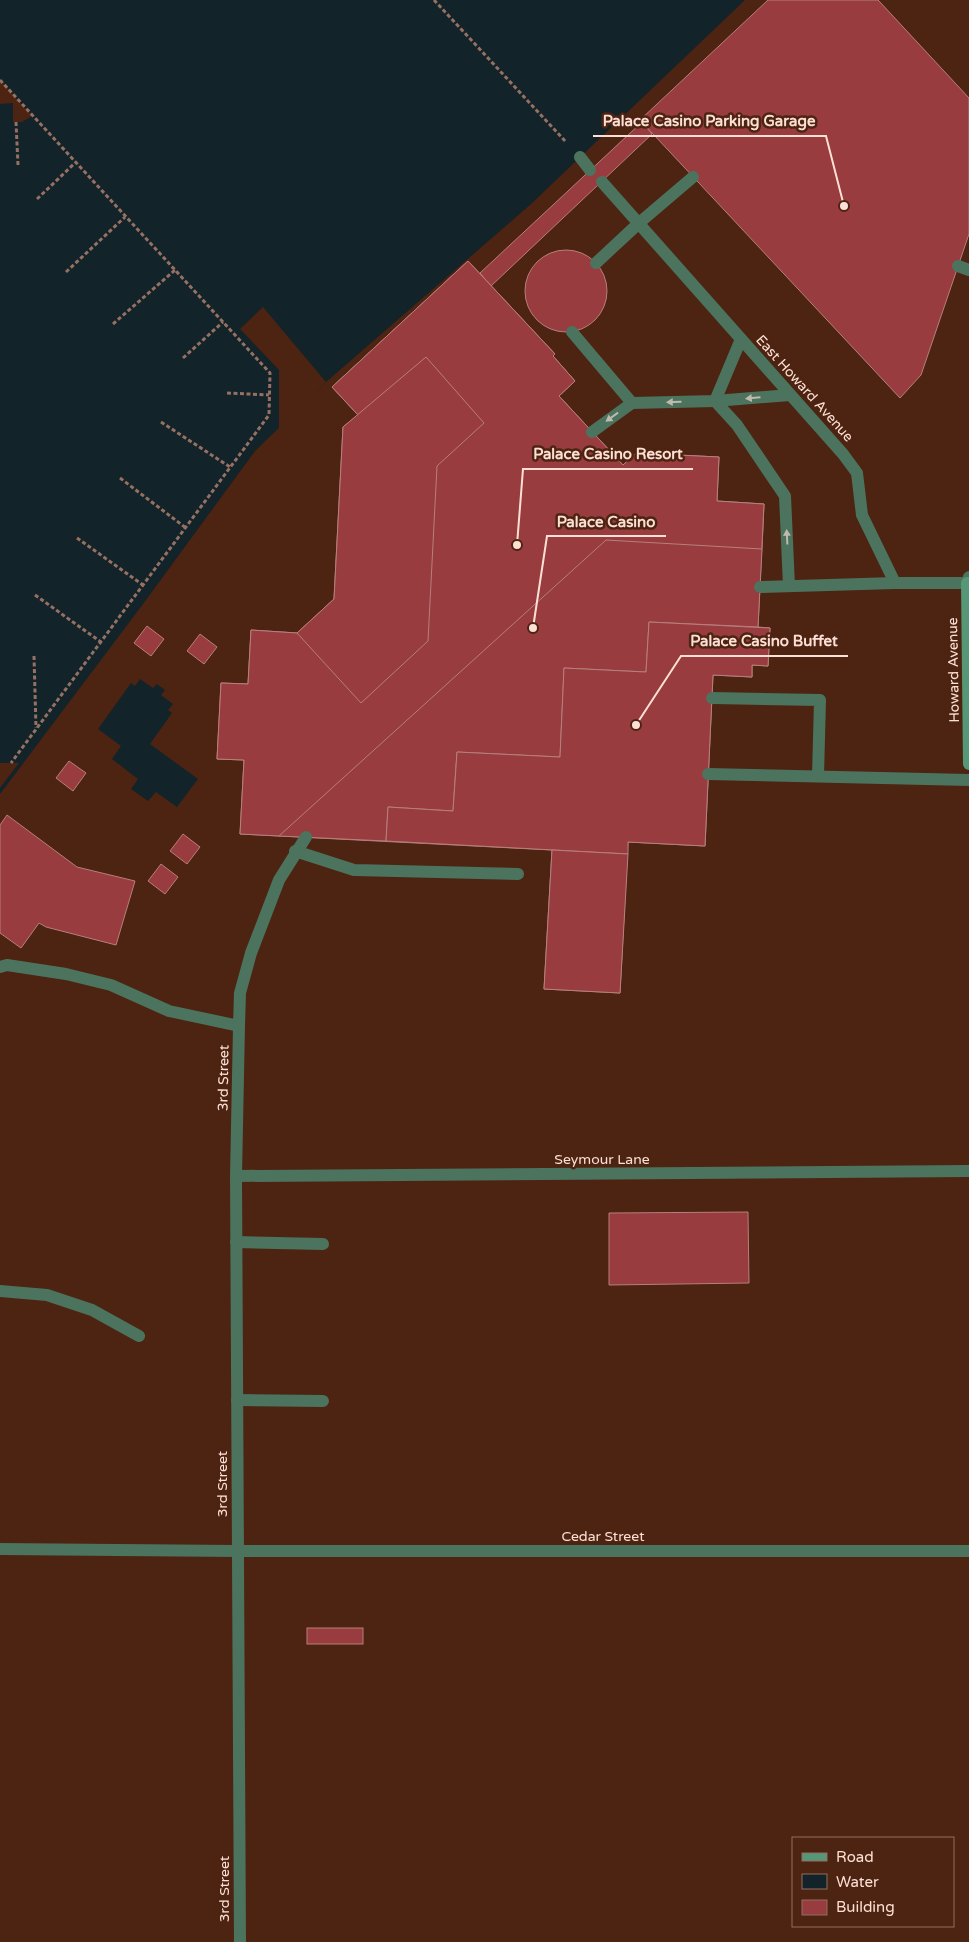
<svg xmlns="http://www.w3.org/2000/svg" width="969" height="1942" viewBox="0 0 969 1942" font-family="'Varela Round',sans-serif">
  <rect width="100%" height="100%" fill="#4d2312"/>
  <!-- water -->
  <g fill="#122329">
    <path d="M0,0H745L531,204L326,382L255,451L143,604L0,794Z"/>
    <path d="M140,679L153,688L157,684L165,690L161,695L173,704L168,710L172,713L150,744L198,779L177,807L156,792L148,801L131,789L138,779L112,759L121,746L98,729L131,683L135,686Z"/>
  </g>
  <!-- pier -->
  <g fill="#4d2312">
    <path d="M0,80L32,116L22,122H13V103L0,104Z"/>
    <path d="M263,307L326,382L279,429V370L240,329Z"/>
    <path d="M0,763H19L0,788Z"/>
  </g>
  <!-- building -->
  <g fill="#983c3f" stroke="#b77f7d">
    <path d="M768,0H878L969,98V234L921,375L900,398L640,120Z"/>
    <path d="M642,122L652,134L491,286L480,273Z"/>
    <circle cx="566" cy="291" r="41"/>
    <path d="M468,261L555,354L553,356L575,381L559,396L623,465L636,453L719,457L717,501L764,504L762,549L606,540L279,836L240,834L244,760L217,759L221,683L248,684L251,630L297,633L361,703L428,641L437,466L484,423L426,357L358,415L332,387Z"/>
    <path d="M468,261L555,354L553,356L575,381L559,396L623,465L636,453L719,457L717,501L764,504L758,627L770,628L768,666L752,665V677L713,675L705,846L628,842L620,993L544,989L552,850L240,834L244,760L217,759L221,683L248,684L251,630L297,633L334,599L343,427L358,415L332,387Z"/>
    <path d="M426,357L484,423L437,466L428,641L361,703L297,633L334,599L343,427Z"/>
    <path d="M606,540L762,549L758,627L649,622L646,672L564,668L560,757L457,752L453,811L388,807L386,841L279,836Z"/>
    <path d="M649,622L770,628L768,666L752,665V677L713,675L705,846L628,842V854L386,841L388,807L453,811L457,752L560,757L564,668L646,672Z"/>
    <path d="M147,626L164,639L151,656L134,643Z"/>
    <path d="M200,634L217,647L204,664L187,651Z"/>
    <path d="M69,761L86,773L73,791L56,778Z"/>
    <path d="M7,815L77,867L135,881L116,945L46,927L39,923L21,948L0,933V825Z"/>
    <path d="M183,834L200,847L187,864L170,851Z"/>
    <path d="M552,850L628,854L620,993L544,989Z"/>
    <path d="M161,864L178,877L165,894L148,881Z"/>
    <path d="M748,1212L749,1283L609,1285V1213Z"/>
    <rect x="307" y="1628" width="56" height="16"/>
  </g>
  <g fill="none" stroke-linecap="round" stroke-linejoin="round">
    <!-- path -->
    <g stroke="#967163" stroke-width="3" stroke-dasharray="4 2.5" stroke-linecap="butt">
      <path d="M434,0L566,142"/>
      <path d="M0,80L270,373L269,415L11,763"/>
      <path d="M16,122L18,165"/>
      <path d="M37,199L75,163"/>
      <path d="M66,272L125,217"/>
      <path d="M113,324L175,270"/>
      <path d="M183,358L223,322"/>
      <path d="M227,393L269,395"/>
      <path d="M161,422L230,467"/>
      <path d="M120,478L186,528"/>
      <path d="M77,538L143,585"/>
      <path d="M35,595L101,642"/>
      <path d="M34,656L36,728"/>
    </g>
    <!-- service -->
    <g stroke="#4b735e" stroke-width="12">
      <path d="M596,263L639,223L693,177"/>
      <path d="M958,266L969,270"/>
      <path d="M572,332L632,403"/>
      <path d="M715,401L737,425L785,496L789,586"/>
      <path d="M715,401L741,339"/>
      <path d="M592,432L632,403L715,401L790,395"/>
      <path d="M760,587L895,583"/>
      <path d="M712,698L820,700L818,776"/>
      <path d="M708,774L969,780"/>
      <path d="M295,851L354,870L518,874"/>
      <path d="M0,967L7,965L66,974L111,985L169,1011L239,1026L240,993L251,953L279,880L306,837"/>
      <path d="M236,1242L323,1244"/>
      <path d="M0,1291L47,1295L92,1310L139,1336"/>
      <path d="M237,1400L323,1401"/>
    </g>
    <!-- minor -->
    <g stroke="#4b735e" stroke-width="12">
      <path d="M580,157L590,170"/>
      <path d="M602,182L843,454L857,473L862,515L895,583H967L969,577"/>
      <path d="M239,1026L236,1176L240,1942"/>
      <path d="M236,1176L969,1171"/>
      <path d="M0,1549L237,1551H969"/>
    </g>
    <!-- secondary -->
    <path stroke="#569777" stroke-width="12" d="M969,583H967L969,764"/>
  </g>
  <!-- one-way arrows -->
  <defs><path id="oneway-solid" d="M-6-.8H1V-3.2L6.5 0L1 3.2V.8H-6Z" transform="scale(1.25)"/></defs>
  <g fill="#bfbaab">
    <use href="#oneway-solid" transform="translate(753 398) rotate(175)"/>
    <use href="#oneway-solid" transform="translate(674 402) rotate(179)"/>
    <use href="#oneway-solid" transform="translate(612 417) rotate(144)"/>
    <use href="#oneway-solid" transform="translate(787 537) rotate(-93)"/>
  </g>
  <g text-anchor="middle" stroke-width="5" stroke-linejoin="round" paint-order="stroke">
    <!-- street labels -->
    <g font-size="14" fill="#fde0d5" stroke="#4d2312">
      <text transform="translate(805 388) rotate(48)" y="5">East Howard Avenue</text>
      <text transform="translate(953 670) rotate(-91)" y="5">Howard Avenue</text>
      <text transform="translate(223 1078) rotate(-89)" y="5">3rd Street</text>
      <text x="602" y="1164">Seymour Lane</text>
      <text transform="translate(222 1484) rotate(-90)" y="5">3rd Street</text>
      <text x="603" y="1541">Cedar Street</text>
      <text transform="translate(224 1889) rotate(-90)" y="5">3rd Street</text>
    </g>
  </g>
  <!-- callouts -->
  <path fill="none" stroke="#fde0d5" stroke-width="2" d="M844 206L826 136H593M517 545L523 469H693M533 628L547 536H666M636 725L681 656H848"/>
  <g fill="#fde0d5" stroke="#4d2312" stroke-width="2">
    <circle cx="844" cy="206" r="5"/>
    <circle cx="517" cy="545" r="5"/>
    <circle cx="533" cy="628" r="5"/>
    <circle cx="636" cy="725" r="5"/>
  </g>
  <g font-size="15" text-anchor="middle" font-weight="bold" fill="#fde0d5" stroke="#4d2312" stroke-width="5" stroke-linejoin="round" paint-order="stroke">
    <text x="709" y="126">Palace Casino Parking Garage</text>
    <text x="608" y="459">Palace Casino Resort</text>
    <text x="606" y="527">Palace Casino</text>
    <text x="764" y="646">Palace Casino Buffet</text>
  </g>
  <!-- legend -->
  <rect x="792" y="1837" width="162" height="90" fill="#4d2312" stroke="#936f60"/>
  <rect x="802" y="1853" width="25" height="8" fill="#569777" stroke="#936f60"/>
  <text x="836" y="1862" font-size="15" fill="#fde0d5">Road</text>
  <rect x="802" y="1874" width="25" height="15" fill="#122329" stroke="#936f60"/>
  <text x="836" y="1887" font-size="15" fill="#fde0d5">Water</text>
  <rect x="802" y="1900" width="25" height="15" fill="#983c3f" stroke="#936f60"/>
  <text x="836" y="1912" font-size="15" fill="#fde0d5">Building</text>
</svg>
